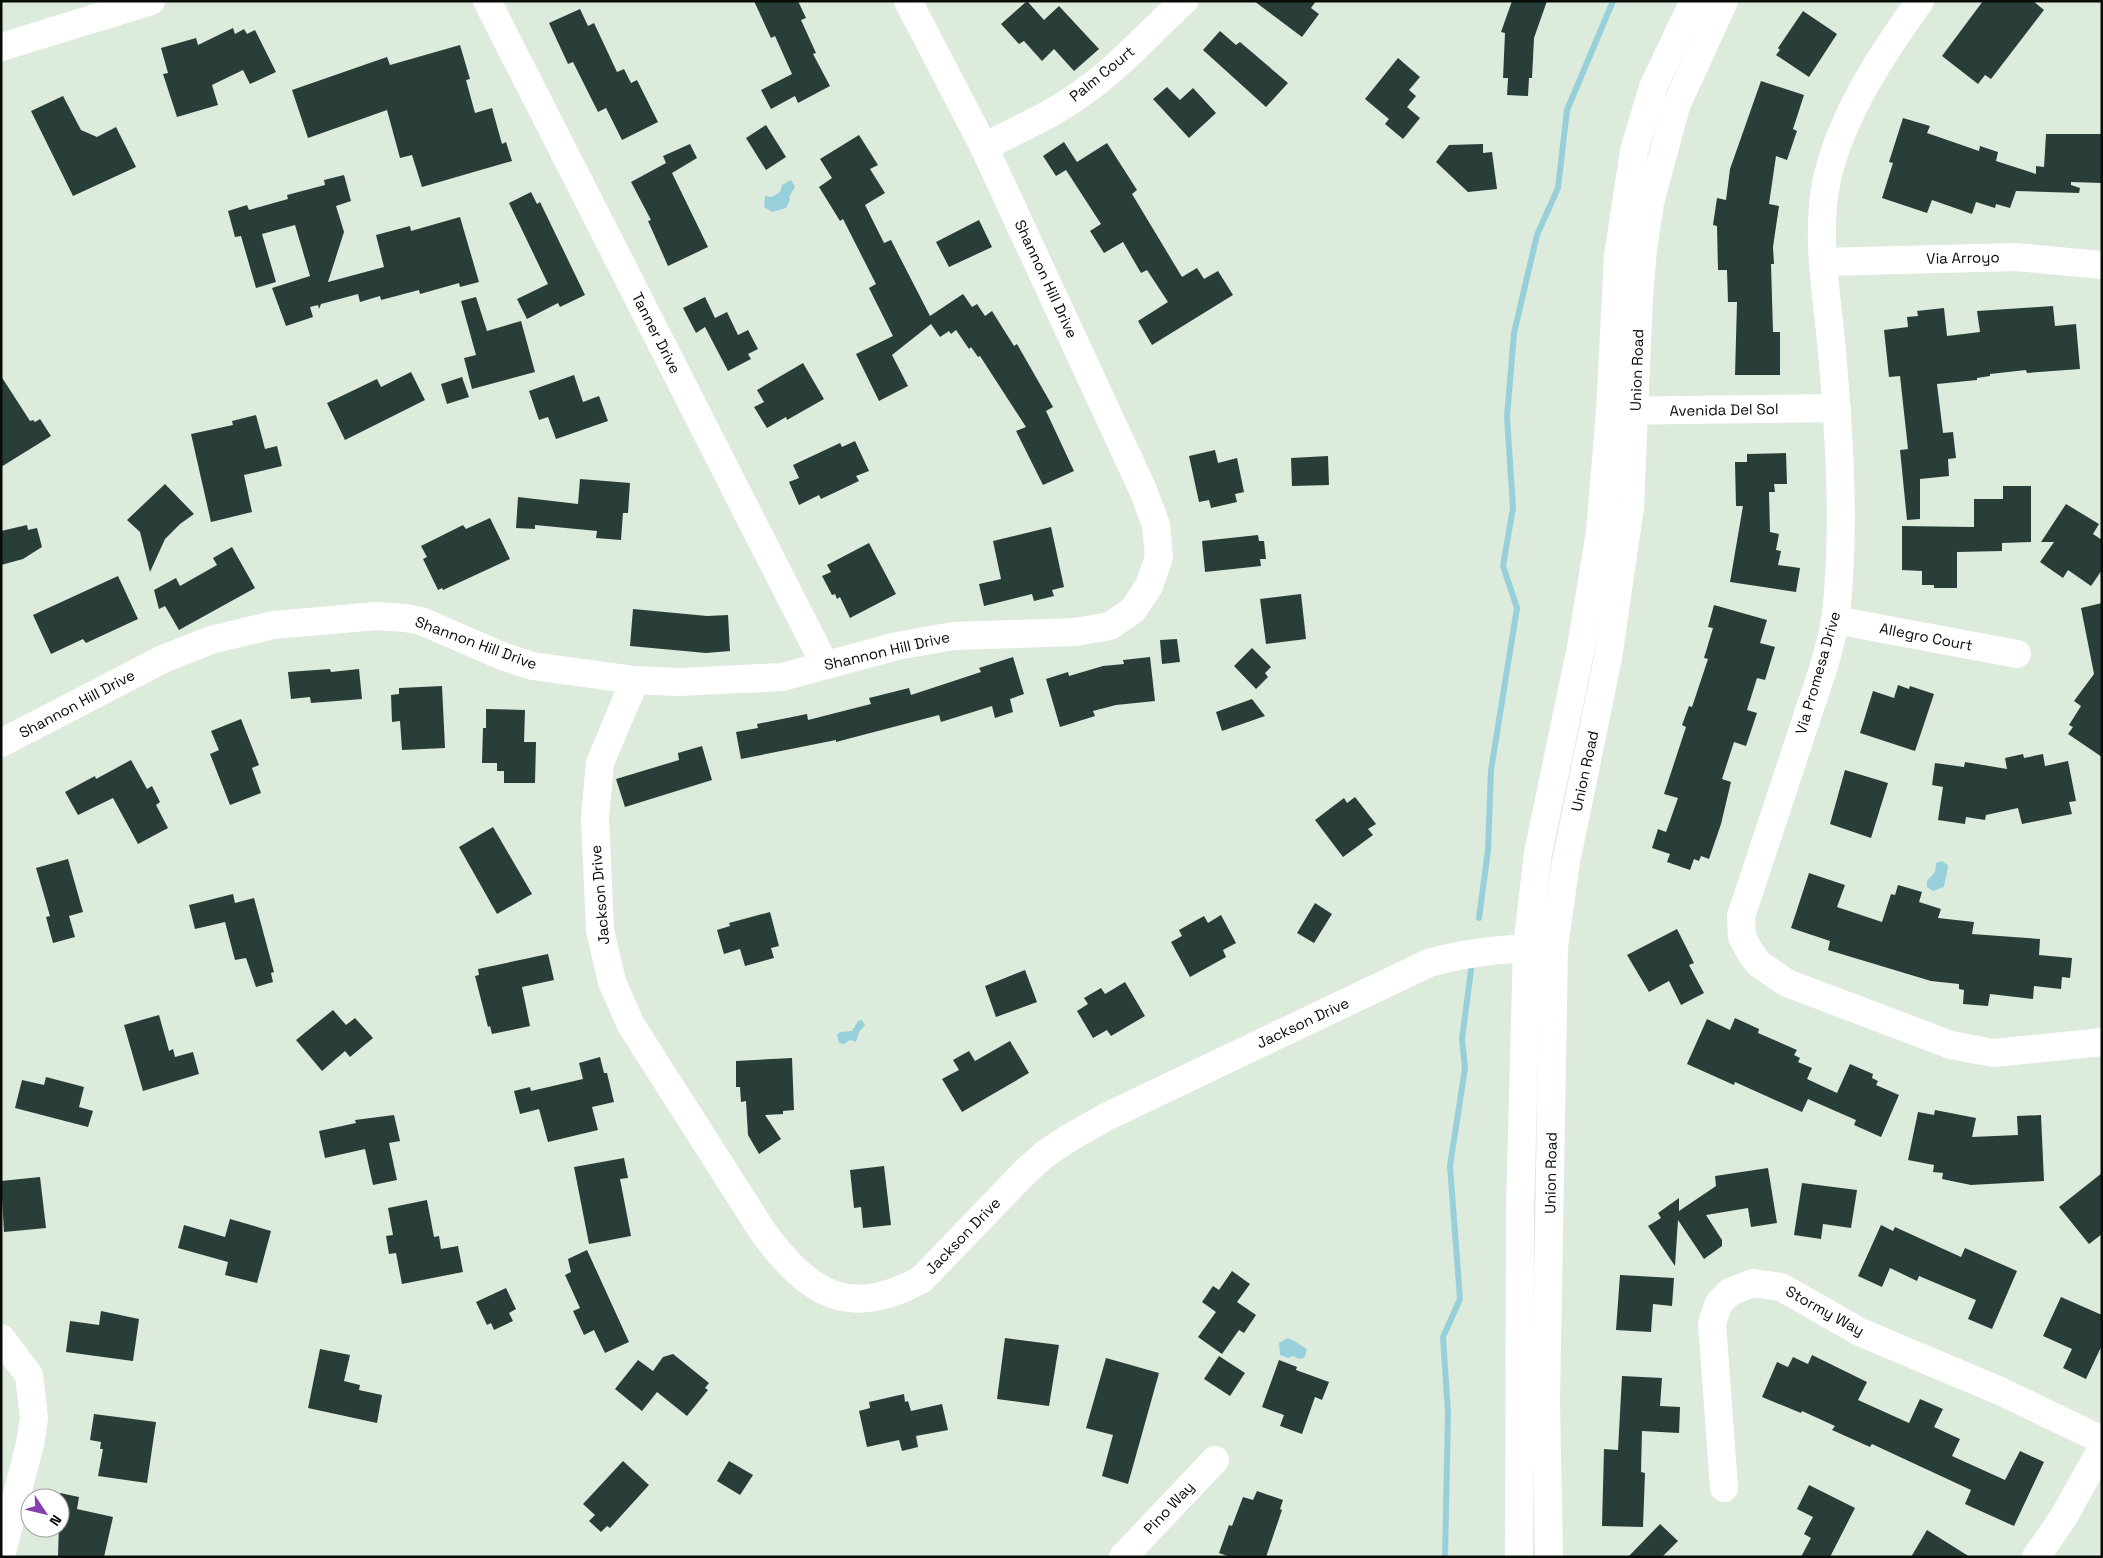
<svg xmlns="http://www.w3.org/2000/svg" width="2103" height="1558" viewBox="0 0 2103 1558" font-family="'Space Grotesk',sans-serif">
  <rect width="100%" height="100%" fill="#ddebdc"/>
  <!-- water -->
  <g fill="#97d0db">
    <path d="M791,180L795,187L789,197L790,200L786,208L772,212L764,207L765,196L772,197L780,192L782,185Z"/>
    <path d="M1942,861L1948,865C1948,871 1945,880 1944,887L1933,891L1927,887V881L1935,872L1936,863Z"/>
    <path d="M862,1020L865,1025L859,1032L856,1042L850,1040L844,1044L839,1043L837,1035L840,1032L852,1031L858,1021Z"/>
    <path d="M1288,1338C1291,1339 1305,1347 1307,1350L1304,1358L1299,1359L1293,1356L1288,1358L1280,1355L1279,1343Z"/>
  </g>
  <g fill="none" stroke-linecap="round" stroke-linejoin="round">
    <!-- stream -->
    <g stroke="#97d0db" stroke-width="6">
      <path d="M1479,918L1488,850L1491,770L1517,608L1503,566L1513,508L1507,417L1514,333L1537,235L1558,188L1567,110L1613,1"/>
      <path d="M1445,1557L1448,1413L1443,1337L1460,1299L1450,1166L1465,1068L1462,1039L1471,970"/>
    </g>
  </g>
  <!-- building -->
  <g fill="#2a3e39">
    <path d="M754,1H798L806,18L801,20L816,53L813,54L830,86L798,103L795,96L771,109L761,90L792,74L775,36L771,38Z"/>
    <path d="M1027,1L1044,20L1059,6L1099,49L1074,71L1054,49L1042,61L1024,41L1019,44L1001,24Z"/>
    <path d="M1254,1H1316L1311,8L1319,14L1302,37Z"/>
    <path d="M1512,1H1547L1534,38L1532,78H1529L1528,96L1507,95L1508,78H1503L1505,33L1501,32Z"/>
    <path d="M1983,1H2033L2044,10L1991,79L1985,75L1978,84L1942,56Z"/>
    <path d="M580,9L588,26L594,23L617,72L624,69L631,83L637,80L658,122L622,140L606,108L598,112L573,62L568,64L549,23Z"/>
    <path d="M1803,11L1837,34L1809,77L1776,55L1780,50L1778,48Z"/>
    <path d="M233,28L235,34L244,29L247,34L255,30L276,72L250,84L243,70L212,85L218,105L177,117L163,74L168,73L161,48L196,38L198,45Z"/>
    <path d="M1220,31L1236,45L1240,42L1288,83L1266,107L1203,50Z"/>
    <path d="M460,45L470,79L466,80L475,113L492,108L502,144L506,142L512,161L422,187L412,155L400,158L387,110L308,138L292,90L387,57L390,65Z"/>
    <path d="M1398,58L1420,77L1409,90L1416,96L1407,107L1420,118L1403,139L1385,124L1389,119L1365,99Z"/>
    <path d="M1761,81L1804,95L1793,129L1797,131L1787,160L1776,156L1769,204L1779,206L1773,247L1774,264H1771L1773,332H1780V375H1735L1737,302H1728L1727,270H1718L1717,226L1713,225L1717,198L1726,200L1730,169Z"/>
    <path d="M1167,87L1180,100L1193,88L1216,113L1189,138L1153,99Z"/>
    <path d="M63,96L81,130L97,137L116,127L136,167L73,196L31,111Z"/>
    <path d="M1903,118L1930,126L1927,133L1979,151L1980,146L1998,152L1996,161L2036,174V166L2044,167L2046,134H2102V183L2071,182V185L2080,188L2079,193L2016,191L2010,208L1996,204L1995,208L1976,202L1972,214L1932,200L1927,213L1882,198L1893,163L1889,162Z"/>
    <path d="M766,125L786,157L766,170L746,138Z"/>
    <path d="M859,135L878,165L870,169L885,193L865,205L884,243L891,240L930,316L963,294L972,307L977,304L985,316L992,311L1014,346L1017,344L1053,407L1046,411L1074,471L1043,485L1016,431L1026,427L980,356L978,357L971,347L969,349L956,330L951,334L949,331L940,337L931,324L892,355L908,386L879,401L856,354L893,336L869,288L876,284L843,219L840,221L819,187L832,178L820,159Z"/>
    <path d="M1064,142L1077,162L1107,143L1137,190L1132,194L1182,277L1197,268L1204,279L1218,271L1233,295L1152,345L1138,321L1168,302L1147,270L1141,273L1123,242L1104,253L1090,231L1101,224L1066,170L1056,176L1043,156Z"/>
    <path d="M690,144L697,158L672,173L708,247L668,266L648,221L651,220L631,182L666,163L663,156Z"/>
    <path d="M1483,144V153L1492,152L1497,189L1468,192L1436,162L1449,145Z"/>
    <path d="M344,175L351,201L336,206L344,232L328,282L384,267L376,235L410,226L411,231L460,217L479,282L460,287L459,283L420,294L419,290L381,300L380,296L360,302L358,294L321,304L319,309L318,305L310,307L313,317L286,326L272,288L310,276L295,225L262,234L276,282L256,288L241,236L235,237L228,211L247,205L249,210L288,199L287,195L325,185L324,180Z"/>
    <path d="M531,192L537,204L540,202L585,295L560,307L558,303L527,319L517,299L548,284L509,203Z"/>
    <path d="M979,220L992,247L949,267L936,242Z"/>
    <path d="M476,297L487,331L521,321L535,372L472,389L464,358L476,355L461,301Z"/>
    <path d="M705,297L715,318L727,312L738,335L748,330L758,349L748,354L751,359L728,371L705,327L696,333L683,308Z"/>
    <path d="M2053,306L2055,326L2076,324L2080,369L2027,373L2026,370L1990,374V376L1977,378V380L1937,384L1943,433L1953,432L1956,458L1948,459L1949,476L1920,479V519L1907,520L1900,450L1908,449L1900,376L1889,377L1884,330L1908,327L1907,317L1918,316L1917,311L1944,308L1947,336L1980,332L1977,311Z"/>
    <path d="M803,363L824,399L787,420L786,417L767,428L754,407L764,402L757,390Z"/>
    <path d="M411,372L425,400L345,440L327,403L377,379L381,387Z"/>
    <path d="M574,375L583,402L599,396L608,421L556,439L548,417L539,420L529,391Z"/>
    <path d="M1,376L30,421L33,420L35,422L40,419L51,436L1,467Z"/>
    <path d="M462,377L469,397L447,404L441,384Z"/>
    <path d="M256,415L265,449L277,446L282,466L244,475L252,512L211,522L191,434L233,425L232,421Z"/>
    <path d="M855,441L869,471L856,476L859,481L821,499L819,495L799,505L789,482L799,478L793,465L840,443L842,447Z"/>
    <path d="M1215,450L1218,463L1237,458L1244,492L1235,494L1237,502L1211,508L1209,500L1199,502L1189,456Z"/>
    <path d="M1786,453L1787,484H1774L1775,492H1769L1770,532L1779,534L1776,550L1781,551L1778,565L1800,568L1796,592L1730,582L1743,506H1736L1735,462H1747V454Z"/>
    <path d="M1328,456L1329,485L1292,486L1291,458Z"/>
    <path d="M580,479L630,483L628,513H623L621,540L596,538L597,531L535,525V529L516,528L518,497L578,504Z"/>
    <path d="M165,484L194,514L180,524L165,539L150,572L140,532L127,520Z"/>
    <path d="M2003,486H2031V542L2002,543V551L1957,552V588H1934V585H1922V571L1902,570V526L1974,527V499H2003Z"/>
    <path d="M2066,504L2099,524L2093,534L2102,540V570L2091,586L2068,570L2063,578L2040,562L2054,542H2041Z"/>
    <path d="M490,518L510,559L443,590L442,588L438,590L423,559L427,557L421,546L463,525L466,529Z"/>
    <path d="M27,525L28,530L37,528L42,547L23,559L1,565V531Z"/>
    <path d="M1051,527L1064,587L1052,590L1054,596L1034,601L1032,594L984,606L979,584L1001,579L993,541Z"/>
    <path d="M1258,535L1259,541H1264L1266,559H1260L1261,566L1205,572L1202,541Z"/>
    <path d="M869,543L896,594L850,618L840,597L837,599L835,594L832,595L822,576L831,572L827,565Z"/>
    <path d="M232,547L255,588L179,630L165,606L159,609L154,590L176,578L180,586L217,565L213,558Z"/>
    <path d="M118,576L138,619L86,643L83,639L51,654L33,615Z"/>
    <path d="M1301,594L1306,639L1266,644L1260,599Z"/>
    <path d="M2102,603V757L2068,734L2073,727L2069,725L2081,706L2074,701L2094,674L2081,608Z"/>
    <path d="M1714,605L1767,620L1760,643L1775,647L1765,680L1757,678L1747,710L1757,713L1746,746L1734,742L1722,779L1731,782L1721,824L1709,859L1701,856L1699,861L1694,859L1690,870L1667,862L1670,854L1652,848L1658,829L1666,832L1678,798L1664,794L1686,727L1682,725L1689,706L1692,707L1708,659L1704,658L1713,628L1708,627Z"/>
    <path d="M633,609L707,616L728,615L730,651L706,653L630,646Z"/>
    <path d="M1177,639L1180,662L1162,664L1160,640Z"/>
    <path d="M1252,648L1271,667L1265,673L1268,677L1256,689L1234,666Z"/>
    <path d="M1013,657L1024,694L1010,699L1013,712L995,718L992,706L941,722L939,715L836,742V740L741,759L736,732L758,728L757,724L807,714L808,720L871,704L869,698L909,688L911,695L981,672L979,668Z"/>
    <path d="M1150,657L1155,701L1116,705L1093,711L1095,716L1060,727L1046,679L1068,672L1069,676L1103,666L1124,664L1123,660Z"/>
    <path d="M330,669L331,672L359,669L362,699L311,703L310,697L291,699L288,672Z"/>
    <path d="M1898,685L1909,689L1910,686L1934,694L1915,751L1860,733L1873,691L1894,698Z"/>
    <path d="M442,686L445,748L402,750L400,721L392,722L391,695L399,694V688Z"/>
    <path d="M1252,699L1265,716L1222,731L1216,712Z"/>
    <path d="M486,709L525,710L524,742H536L535,783H504V771H497V763H482L483,728H486Z"/>
    <path d="M241,719L259,765L252,768L261,793L230,805L210,754L219,750L211,731Z"/>
    <path d="M702,746L712,780L625,807L616,779L679,760L678,753Z"/>
    <path d="M2023,754L2024,758L2043,754L2045,766L2068,761L2076,801L2069,802L2072,814L2022,824L2018,808L1986,815L1985,820L1966,817L1965,824L1938,820L1943,787L1932,785L1935,763L1964,767L1965,762L2007,769L2005,758Z"/>
    <path d="M131,760L147,789L152,786L160,802L156,805L168,828L138,844L113,798L78,815L65,792L95,776L96,779Z"/>
    <path d="M1845,770L1888,783L1871,838L1830,824Z"/>
    <path d="M1355,797L1376,824L1368,829L1373,835L1343,857L1315,820L1344,798L1347,803Z"/>
    <path d="M493,827L532,894L497,914L459,847Z"/>
    <path d="M68,859L83,912L69,916L75,937L53,943L46,917L50,916L36,868Z"/>
    <path d="M1809,873L1845,885L1837,907L1882,922L1891,894L1895,895L1898,885L1922,892L1919,902L1941,909L1938,918L1974,922L1972,934L2040,939L2039,955L2072,958L2070,978L2062,977L2061,989L2034,986L2033,999L1990,994L1988,1006L1963,1004L1964,990L1959,989V984L1931,981L1828,950L1830,941L1791,928Z"/>
    <path d="M233,894L235,903L254,898L274,972L271,973L273,982L256,987L246,958L235,960L225,922L195,929L189,905Z"/>
    <path d="M1315,903L1332,914L1314,943L1297,933Z"/>
    <path d="M770,912L779,946L771,948L774,958L745,966L740,949L724,954L717,930L730,926L729,923Z"/>
    <path d="M1221,915L1236,943L1223,950L1226,957L1190,977L1171,942L1182,936L1179,930L1204,916L1208,923Z"/>
    <path d="M1677,929L1694,963L1689,965L1704,993L1681,1005L1669,981L1649,992L1627,955Z"/>
    <path d="M548,954L554,980L522,987L530,1026L492,1034L490,1026L488,1027L475,976L479,975L478,969Z"/>
    <path d="M1025,970L1037,1002L996,1017L985,986Z"/>
    <path d="M1125,982L1145,1016L1111,1036L1107,1030L1093,1038L1077,1011L1088,1004L1084,998L1101,988L1105,994Z"/>
    <path d="M333,1010L346,1025L355,1018L373,1038L350,1057L345,1051L322,1071L296,1040Z"/>
    <path d="M159,1015L169,1051L173,1049L175,1057L193,1052L199,1074L143,1091L124,1025Z"/>
    <path d="M1735,1018L1759,1029L1758,1033L1797,1050L1794,1055L1800,1058L1798,1062L1812,1068L1807,1079L1837,1093L1850,1064L1873,1074L1872,1078L1878,1081L1876,1085L1899,1095L1881,1137L1854,1125L1856,1120L1808,1099L1802,1112L1735,1082L1734,1085L1687,1064L1707,1019L1730,1030Z"/>
    <path d="M1010,1041L1029,1073L962,1112L942,1079L959,1070L953,1060L969,1051L975,1061Z"/>
    <path d="M600,1057L604,1073H607L614,1102L592,1107L598,1130L548,1142L539,1109L520,1114L514,1091L530,1087L531,1091L583,1079L579,1063Z"/>
    <path d="M792,1058L794,1110L783,1111V1114L765,1115L781,1139L759,1154L748,1135L746,1101L741,1102L740,1087H736V1061Z"/>
    <path d="M46,1077L84,1087L79,1107L93,1111L88,1127L15,1108L22,1080L44,1085Z"/>
    <path d="M1935,1110L1976,1118L1972,1137L2018,1135L2017,1116L2041,1115L2044,1181L1971,1185L1942,1179L1943,1173L1933,1172L1934,1165L1908,1160L1918,1112L1934,1115Z"/>
    <path d="M394,1115L400,1141L389,1143L397,1180L373,1185L365,1149L325,1158L319,1131L356,1123L355,1120Z"/>
    <path d="M624,1158L628,1178L620,1179L631,1236L589,1244L574,1167Z"/>
    <path d="M884,1166L891,1225L863,1228L861,1207L854,1208L850,1170Z"/>
    <path d="M1768,1168L1777,1223L1751,1227L1748,1208L1706,1215L1722,1240V1246L1704,1259L1678,1220L1675,1266L1648,1226L1661,1218L1658,1213L1679,1198V1211L1716,1186L1715,1176Z"/>
    <path d="M2102,1173V1234L2089,1244L2059,1207Z"/>
    <path d="M40,1177L46,1228L4,1232L1,1181Z"/>
    <path d="M1802,1183L1857,1190L1851,1228L1823,1224L1821,1239L1794,1235Z"/>
    <path d="M427,1200L434,1237L439,1236L441,1249L458,1246L463,1272L402,1284L396,1253L389,1254L386,1236L393,1235L388,1208Z"/>
    <path d="M230,1219L271,1231L257,1283L225,1275L228,1262L178,1248L184,1225L225,1237Z"/>
    <path d="M1881,1225L1893,1231L1895,1227L1961,1257L1965,1248L2017,1271L1992,1329L1968,1319L1976,1300L1919,1276L1917,1281L1890,1268L1882,1287L1858,1276Z"/>
    <path d="M587,1250L629,1342L605,1353L594,1330L584,1335L573,1311L580,1308L565,1275L571,1272L568,1259Z"/>
    <path d="M1232,1271L1250,1284L1237,1302L1256,1315L1244,1333L1239,1330L1222,1354L1198,1337L1216,1312L1202,1302L1213,1286L1219,1290Z"/>
    <path d="M1620,1275L1674,1278L1672,1306L1653,1304L1651,1332L1616,1330Z"/>
    <path d="M506,1288L516,1309L509,1313L513,1321L494,1330L491,1323L487,1325L476,1302Z"/>
    <path d="M2061,1297L2102,1315V1345L2086,1379L2063,1368L2072,1349L2043,1336Z"/>
    <path d="M101,1311L139,1319L133,1361L66,1352L70,1321L99,1325Z"/>
    <path d="M1005,1338L1059,1345L1049,1406L997,1399Z"/>
    <path d="M320,1349L350,1355L344,1381L360,1385L359,1390L382,1395L377,1423L308,1408Z"/>
    <path d="M673,1354L709,1383L705,1388L708,1390L687,1416L657,1392L642,1411L615,1389L638,1360L653,1371L663,1357Z"/>
    <path d="M1812,1355L1867,1382L1858,1400L1909,1423L1920,1399L1943,1409L1934,1427L1960,1439L1952,1456L2005,1480L2020,1451L2044,1462L2014,1526L1965,1504L1971,1490L1872,1444L1870,1447L1832,1430L1835,1426L1802,1411L1801,1413L1762,1397L1777,1362L1788,1367L1793,1357L1808,1364Z"/>
    <path d="M1219,1356L1245,1373L1230,1396L1204,1379Z"/>
    <path d="M1106,1358L1159,1373L1128,1484L1102,1476L1113,1435L1086,1428Z"/>
    <path d="M1279,1360L1297,1367L1296,1370L1329,1382L1322,1400L1315,1397L1302,1434L1280,1426L1284,1415L1262,1407Z"/>
    <path d="M1622,1376L1662,1378L1660,1406L1680,1407L1679,1433L1642,1431L1641,1472L1645,1473L1643,1527L1602,1526L1604,1449L1618,1450Z"/>
    <path d="M904,1394L905,1402L908,1401L911,1411L942,1404L948,1430L916,1436L918,1447L902,1451L899,1440L867,1447L859,1411L870,1408L869,1402Z"/>
    <path d="M94,1414L156,1422L147,1483L98,1476L103,1449H100L101,1442L90,1440Z"/>
    <path d="M623,1461L649,1485L610,1528L607,1526L601,1532L589,1521L595,1515L583,1504Z"/>
    <path d="M729,1461L753,1475L740,1495L717,1481Z"/>
    <path d="M1809,1485L1855,1508L1830,1557H1801L1811,1538L1804,1534L1813,1517L1797,1509Z"/>
    <path d="M1257,1491L1283,1500L1280,1509L1282,1510L1266,1557H1230L1219,1553L1229,1525L1232,1526L1243,1497L1253,1500Z"/>
    <path d="M60,1493L79,1497L77,1509L113,1517L104,1557H58Z"/>
    <path d="M1660,1524L1678,1541L1662,1557H1628Z"/>
    <path d="M1927,1530L1970,1557H1911Z"/>
  </g>
  <g fill="none" stroke-linecap="round" stroke-linejoin="round">
    <!-- minor -->
    <g stroke="#fff" stroke-width="28">
      <path d="M487,1L825,665"/>
      <path d="M1920,1C1882,54 1842,114 1827,179C1815,234 1827,295 1832,351C1839,435 1845,520 1837,605C1833,647 1816,689 1803,729C1782,792 1762,854 1741,916L1742,937L1750,952L1759,964L1787,983L1951,1045L1993,1053L2102,1042"/>
      <path d="M984,147C1017,130 1052,115 1082,93C1119,67 1150,32 1184,1"/>
      <path d="M1824,262L2016,257L2102,265"/>
      <path d="M1610,411L1837,408"/>
      <path d="M1835,620L2017,654"/>
      <path d="M635,680L600,763L595,818L600,930L612,982L631,1025L763,1232C809,1294 849,1320 922,1279L1024,1173L1045,1154L1069,1138L1106,1117L1429,963C1470,951 1508,949 1550,947"/>
      <path d="M1,743L163,659L211,640L273,625L377,616L406,618L421,621L502,656L532,666L635,680L679,682L782,677L897,646L953,636L1075,632L1110,626L1133,610L1149,586L1159,557L1156,525L1143,490L984,147L908,1"/>
      <path d="M1,1338L29,1375L34,1418L30,1444L1,1556"/>
      <path d="M1724,1488L1712,1323L1719,1303L1730,1292L1753,1283L1781,1287L1860,1332L2000,1391L2102,1440"/>
      <path d="M1123,1557L1215,1460"/>
      <path d="M2036,1557L2063,1518L2102,1448"/>
    </g>
    <!-- major -->
    <g stroke="#fff" stroke-width="28">
      <path d="M1,47L151,1"/>
      <path d="M1519,1557L1520,1208L1527,948L1538,853L1581,647L1600,532L1610,411L1618,256L1634,151L1653,87L1694,1"/>
      <path d="M1549,1557L1546,1403L1554,947L1566,862L1608,658L1630,507L1639,296L1643,249L1650,203L1676,106L1724,1"/>
    </g>
  </g>
  <g text-anchor="middle" stroke-width="5" stroke-linejoin="round" paint-order="stroke">
    <!-- street labels -->
    <g font-size="15" fill="#080d08" stroke="#fff">
      <text transform="translate(1102 74) rotate(-39)" y="5">Palm Court</text>
      <text transform="translate(1963 258) rotate(-1)" y="5">Via Arroyo</text>
      <text transform="translate(1046 279) rotate(65)" y="5">Shannon Hill Drive</text>
      <text transform="translate(656 333) rotate(63)" y="5">Tanner Drive</text>
      <text transform="translate(1637 370) rotate(-88)" y="5">Union Road</text>
      <text transform="translate(1724 410) rotate(-1)" y="5">Avenida Del Sol</text>
      <text transform="translate(1926 637) rotate(11)" y="5">Allegro Court</text>
      <text transform="translate(476 643) rotate(20)" y="5">Shannon Hill Drive</text>
      <text transform="translate(887 651) rotate(-13)" y="5">Shannon Hill Drive</text>
      <text transform="translate(1818 673) rotate(-74)" y="5">Via Promesa Drive</text>
      <text transform="translate(77 704) rotate(-28)" y="5">Shannon Hill Drive</text>
      <text transform="translate(1585 771) rotate(-78)" y="5">Union Road</text>
      <text transform="translate(600 895) rotate(-95)" y="5">Jackson Drive</text>
      <text transform="translate(1303 1023) rotate(-25)" y="5">Jackson Drive</text>
      <text transform="translate(1551 1173) rotate(-89)" y="5">Union Road</text>
      <text transform="translate(963 1236) rotate(-46)" y="5">Jackson Drive</text>
      <text transform="translate(1825 1311) rotate(29)" y="5">Stormy Way</text>
      <text transform="translate(1169 1508) rotate(-47)" y="5">Pino Way</text>
    </g>
  </g>
  <!-- border -->
  <rect width="2103" height="1558" fill="none" stroke="#080d08" stroke-width="5"/>
  <!-- north arrow -->
  <g transform="translate(45 1513) rotate(125)"><circle r="24" fill="#ffffff" stroke="#9c9e9c"/>
  <path d="M0-4L9 19L0 12L-9 19Z" fill="#863eb1"/>
  <text y="-8" font-size="14" font-weight="bold" text-anchor="middle" fill="#080d08">N</text>
  </g>
</svg>
